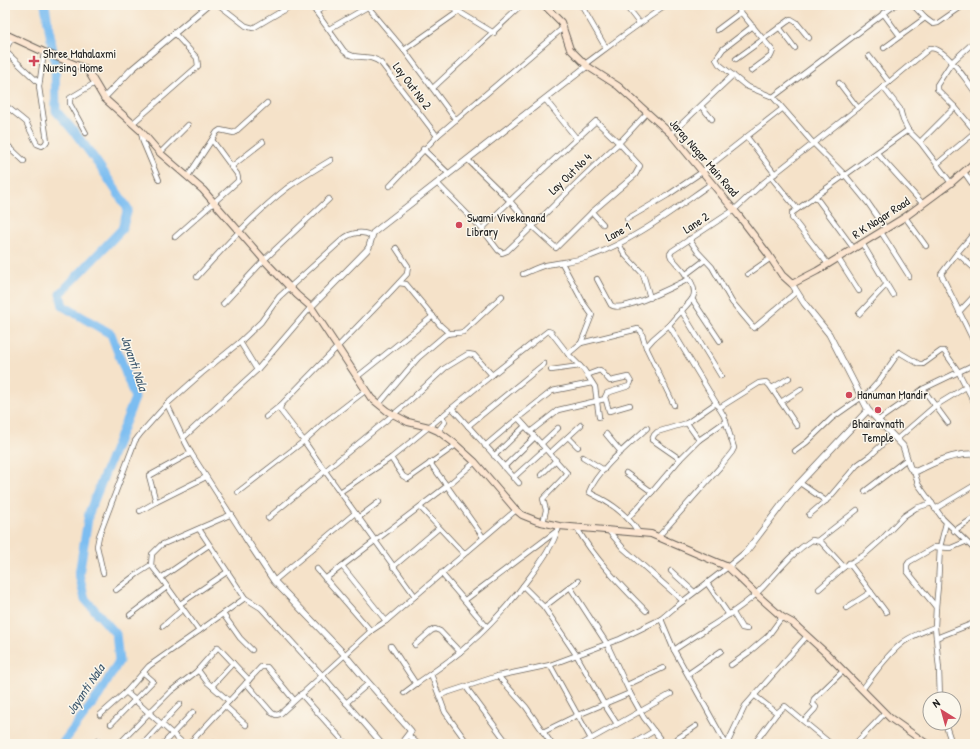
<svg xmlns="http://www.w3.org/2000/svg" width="980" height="749" viewBox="0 0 980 749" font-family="'Patrick Hand',sans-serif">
  <rect width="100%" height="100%" fill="#fbf7ec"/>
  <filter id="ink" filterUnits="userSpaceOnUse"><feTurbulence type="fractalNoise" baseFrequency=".025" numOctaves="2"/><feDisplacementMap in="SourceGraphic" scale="8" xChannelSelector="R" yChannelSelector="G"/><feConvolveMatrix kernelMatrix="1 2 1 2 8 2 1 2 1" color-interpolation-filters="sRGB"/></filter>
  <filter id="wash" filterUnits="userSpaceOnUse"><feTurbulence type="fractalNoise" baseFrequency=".012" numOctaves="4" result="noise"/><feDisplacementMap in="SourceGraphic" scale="16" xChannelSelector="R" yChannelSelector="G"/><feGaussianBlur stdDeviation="0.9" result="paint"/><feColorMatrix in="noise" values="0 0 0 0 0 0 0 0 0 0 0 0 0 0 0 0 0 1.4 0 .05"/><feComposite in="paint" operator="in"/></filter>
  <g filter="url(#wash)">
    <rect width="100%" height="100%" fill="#f5e2c9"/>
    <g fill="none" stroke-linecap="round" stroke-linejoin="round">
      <!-- river -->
      <path stroke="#7cbdf1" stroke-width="9" d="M45,5L55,63L56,111C84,141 106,175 128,209L122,229L60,294L63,306L111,334L135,398L89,513L79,574L85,599L116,634L119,661L99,695L62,744"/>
    </g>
  </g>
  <g filter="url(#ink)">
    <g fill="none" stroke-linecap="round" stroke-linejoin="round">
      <defs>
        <g id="minor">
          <path d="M219,5L246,26L253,28L292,5"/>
          <path d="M277,5L284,10"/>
          <path d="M311,5L344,51C356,62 367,52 381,63L437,136"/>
          <path d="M448,5L494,33"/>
          <path d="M581,5L606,48"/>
          <path d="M625,5L639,23"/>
          <path d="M735,5L773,51L771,56L751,71"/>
          <path d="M913,5L925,18L933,24L938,23L964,5"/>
          <path d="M368,7L404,50L456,120"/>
          <path d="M316,12L328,5"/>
          <path d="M883,13L900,36"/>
          <path d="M753,26L723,49L716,59L719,64L746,86L773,97"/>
          <path d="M779,27L795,48"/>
          <path d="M329,29L371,5"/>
          <path d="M717,30L741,12"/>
          <path d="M884,48L925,18"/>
          <path d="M5,50L12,38"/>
          <path d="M404,50L458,12"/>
          <path d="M5,51L39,83"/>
          <path d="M869,56L889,82"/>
          <path d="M736,59L791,19L796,22L809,38"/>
          <path d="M585,64C612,44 639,23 667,5"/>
          <path d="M839,83L858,108"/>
          <path d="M883,87L900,109L903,120L908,130"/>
          <path d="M433,88L522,5"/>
          <path d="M545,99L577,139"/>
          <path d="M5,105L26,122L37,144L42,146L45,144L47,141L39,87L44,52"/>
          <path d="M701,106L712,119"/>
          <path d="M955,107L937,89V85L952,62L975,41"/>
          <path d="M133,123L198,66L197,58L174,33"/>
          <path d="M141,132L143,142L159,180"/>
          <path d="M86,133L70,104V98L95,83"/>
          <path d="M671,134L733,75"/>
          <path d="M747,137L775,174"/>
          <path d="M920,142L955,107L975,131"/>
          <path d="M5,143L24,161"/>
          <path d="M423,149L449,174"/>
          <path d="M160,153L188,125"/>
          <path d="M877,153L923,204"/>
          <path d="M468,160L509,200L533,227L556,248L592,212L635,175L640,166L619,143L647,113"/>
          <path d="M937,164L975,132"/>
          <path d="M231,167L263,142"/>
          <path d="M964,172L975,188"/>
          <path d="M188,176L217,132L220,130L234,133L267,103"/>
          <path d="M771,177L797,209"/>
          <path d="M437,183L482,229L498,250L502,253L507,251C544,216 580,178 619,143L596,121C558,156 518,191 482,229"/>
          <path d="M390,186L437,136L564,27"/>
          <path d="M815,196L854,249"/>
          <path d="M592,212L603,224"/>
          <path d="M905,217L926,246"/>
          <path d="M627,219L668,195L702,172L782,109"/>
          <path d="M886,229L868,203L845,175L813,143L773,97L895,5"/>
          <path d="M881,232L909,276"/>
          <path d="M975,232L957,253L941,274L975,344"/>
          <path d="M175,237L238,181V178L237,174L212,140"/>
          <path d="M689,239L698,252L712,267L732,302L754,328L796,292"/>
          <path d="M862,243L893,295"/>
          <path d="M619,244L625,255L643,274L650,298"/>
          <path d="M957,253L975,269"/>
          <path d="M838,258L859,291"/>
          <path d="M562,263L584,304L592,315L581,343L568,354"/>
          <path d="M828,264L792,218V213L908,130L920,142L951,183"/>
          <path d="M523,274C530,271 538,267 546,265C561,262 576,261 591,256C635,240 673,210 712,183"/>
          <path d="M748,274L771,258"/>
          <path d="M685,275L705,260"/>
          <path d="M197,277C225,246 254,214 287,188C301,178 316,169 331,160"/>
          <path d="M597,279L611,305C622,314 676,285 689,279"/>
          <path d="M399,283L406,284L440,325L449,333"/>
          <path d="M692,299L720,341"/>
          <path d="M223,304L264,260L329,199"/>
          <path d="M681,310L721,376"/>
          <path d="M959,312L975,295"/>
          <path d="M859,314L887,284"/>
          <path d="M669,325L653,339L646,347L674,405"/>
          <path d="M240,342L257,370"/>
          <path d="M581,343L638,329L641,331L646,347"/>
          <path d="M551,370L580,366"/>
          <path d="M587,375L600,370L610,381L628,377L631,382L629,386L607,393L605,397L609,411L630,405"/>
          <path d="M357,377L433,316"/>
          <path d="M772,388L789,378"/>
          <path d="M923,389L948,423"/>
          <path d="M781,402L801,389"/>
          <path d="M379,404L418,358L445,335C451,332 457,334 463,332L502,296"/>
          <path d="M452,408L519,483"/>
          <path d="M719,408L759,383L766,382L770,386L797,426"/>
          <path d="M266,417L281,405"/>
          <path d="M518,418L567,473L566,475L543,499L546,510L543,523"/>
          <path d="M877,421L923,389L975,364"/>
          <path d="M687,423L699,440"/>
          <path d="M468,426L544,364"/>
          <path d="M438,431L445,422L442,416"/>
          <path d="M530,432L558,410L605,399"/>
          <path d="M606,434L621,452"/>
          <path d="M568,437L578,447"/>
          <path d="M183,438L167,404L202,373L240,342L261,322L279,297L290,287L343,239C350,233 363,230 371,236"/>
          <path d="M897,439L935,406L966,387"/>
          <path d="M541,444L558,428"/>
          <path d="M485,446L518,418L552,391L592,383"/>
          <path d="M795,451L807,442L832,418L869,392L879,381L899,352L919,364H923L941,351H944L958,371L975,404"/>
          <path d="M550,453L581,425"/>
          <path d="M494,456L525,426"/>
          <path d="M583,457L604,470"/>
          <path d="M391,458L403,476L408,479L456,445"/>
          <path d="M680,459L654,441L652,440L654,435L657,432L687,423L716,403"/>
          <path d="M475,462L447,486L483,537"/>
          <path d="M504,467L535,437"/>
          <path d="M914,471L918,484L943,519L975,550"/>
          <path d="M626,473L652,492"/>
          <path d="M541,475L556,460"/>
          <path d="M513,478L545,449"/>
          <path d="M800,483L826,501"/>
          <path d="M865,491L907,459"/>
          <path d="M238,492L304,441L325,422L365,391"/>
          <path d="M340,492L391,458L492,375L548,331L551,332L568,354L584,370L595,387L599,417"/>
          <path d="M156,502L206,477"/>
          <path d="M420,507L464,554"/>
          <path d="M935,509L975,485"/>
          <path d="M140,511L156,502L149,476L191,453"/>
          <path d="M809,515L829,498L857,465L871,455L892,435"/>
          <path d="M268,518L325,471L304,441L280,410L281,405C323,361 366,319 407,274L408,266L396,248"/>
          <path d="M358,518L379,502"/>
          <path d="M628,518L652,492L680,459L699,440L726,421"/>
          <path d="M577,528C593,557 622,587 646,611"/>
          <path d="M199,529L245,598L199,631L161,578L209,545"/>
          <path d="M608,530L623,548L683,601"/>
          <path d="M954,531L975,517"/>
          <path d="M639,533C630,518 615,506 600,498C596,496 592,494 589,492C597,470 630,444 647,428"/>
          <path d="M659,536L720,467L732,452L734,448L724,416L669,325C676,316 686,307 692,299C701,286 679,267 671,257L670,254L672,251L734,210L763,183L858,108L930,48C945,47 966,80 975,92"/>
          <path d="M245,537L191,453L183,438L257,370L311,307"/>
          <path d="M817,541L857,510"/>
          <path d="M849,563L886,612"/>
          <path d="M151,565L152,554L161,545L232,514"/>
          <path d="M393,567L439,528"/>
          <path d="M317,569L371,631"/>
          <path d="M671,571L694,592"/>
          <path d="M103,573L97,546L99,536L135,441L141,433L167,404"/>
          <path d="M441,573L487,627"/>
          <path d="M325,579L342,566"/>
          <path d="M274,581L355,513"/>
          <path d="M707,583L729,615"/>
          <path d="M523,586L544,607L578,581"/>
          <path d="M570,587L607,644L630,693L644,718L664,744"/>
          <path d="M819,589L844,567L864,555L881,540L904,516L916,508L932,503"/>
          <path d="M116,590L137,574L151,565L161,578"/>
          <path d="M415,596L325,471L406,404L445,368L468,354L474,355L492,375"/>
          <path d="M245,598L261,608L322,675L382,744"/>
          <path d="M465,600L558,530"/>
          <path d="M180,604L227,572"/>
          <path d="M544,607L577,656L604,704L617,724"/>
          <path d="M936,607L907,571V565L909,562L935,547L951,548L965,542"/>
          <path d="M846,608L871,592"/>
          <path d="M733,613L742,628L747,629"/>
          <path d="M223,614L240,638L252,650"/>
          <path d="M130,615L167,587"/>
          <path d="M661,619L674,608L728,567"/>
          <path d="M386,621L342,566L447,486L430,463"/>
          <path d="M163,626L183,609"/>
          <path d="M936,638L974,623"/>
          <path d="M415,645L431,631L435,629L440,631L460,652"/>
          <path d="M391,646L416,684C433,672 452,660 467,646C490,626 511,603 529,578C541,562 553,546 559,526"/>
          <path d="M674,650C701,631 730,617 755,595C775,576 788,555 812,540L821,542L844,567"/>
          <path d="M550,665L591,739"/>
          <path d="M731,665L748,653L768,636L782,617"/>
          <path d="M198,670L207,682L229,701"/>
          <path d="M431,674L445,712L468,744"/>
          <path d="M688,674L721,651"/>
          <path d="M498,676L526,707L551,743"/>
          <path d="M246,683L272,713L276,715L280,714L371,631L386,621L516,510"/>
          <path d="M627,685L663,668"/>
          <path d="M212,686L233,663"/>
          <path d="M466,687L508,744"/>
          <path d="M862,690C874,674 886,656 901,644C910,636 924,631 935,627"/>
          <path d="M126,692L149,713L171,691L196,672L218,647L249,680"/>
          <path d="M404,693L416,684"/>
          <path d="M301,694L346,744"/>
          <path d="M440,695L498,676L550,665L620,639L661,619L674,650L726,744"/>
          <path d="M754,695L777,713"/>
          <path d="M940,699L939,669L935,627L936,607L938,586L940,547L946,523"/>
          <path d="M346,703L369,683"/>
          <path d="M225,706L246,725"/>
          <path d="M100,715L126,692L149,666L199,631"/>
          <path d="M804,721L815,709L816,707L813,704L814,699L843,671"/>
          <path d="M945,723L952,744"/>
          <path d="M111,724L153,681L144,673"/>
          <path d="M543,732L578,715L630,693"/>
          <path d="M408,735L418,744"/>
          <path d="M98,740L102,744"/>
          <path d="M119,744L149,713L184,744"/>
          <path d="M143,744L180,704"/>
          <path d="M163,744L193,712"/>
          <path d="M189,744L261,667H267L294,700"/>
          <path d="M213,744L214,743"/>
          <path d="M497,744L504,739"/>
          <path d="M582,744L671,694"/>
          <path d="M632,744L654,731"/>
          <path d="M669,744L696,726"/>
          <path d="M727,744L745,706L807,636"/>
          <path d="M754,744L777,713L785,706L831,744"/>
          <path d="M855,744L885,713"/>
        </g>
        <g id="tertiary">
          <path d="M104,98L132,69L208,5"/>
          <path d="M792,284L804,303L829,334L868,410L903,446L910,468L914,471H917C935,462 954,453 975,454"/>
          <path d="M311,307L367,250L369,247L373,233L587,66"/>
          <path d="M245,537L274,581L345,655L360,673L411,731L401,744"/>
          <path d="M728,567L746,552L792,491L868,410"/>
        </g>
        <g id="secondary">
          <path d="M544,5L561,22L570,49L587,66L618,86L671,134L739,216L768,254L782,275L792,284L817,271L905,217L951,183L975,162"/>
          <path d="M5,34L44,52L84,68L88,71L104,98L141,131L160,153L203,190L264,260L297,295L311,307L371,398L387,411L408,422L429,427L438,431L454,443L475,462L516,510L522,515L537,521L559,526L651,534L728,567L756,594L782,617L793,623L828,655L890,718L927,744"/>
        </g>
      </defs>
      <!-- minor casing -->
      <use href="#minor" stroke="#686159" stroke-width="6"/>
      <!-- tertiary casing -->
      <use href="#tertiary" stroke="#686159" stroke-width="7"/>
      <!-- secondary casing -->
      <use href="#secondary" stroke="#686159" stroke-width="8"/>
      <!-- minor -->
      <use href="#minor" stroke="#fff" stroke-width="4.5"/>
      <!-- tertiary -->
      <use href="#tertiary" stroke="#fff" stroke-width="5.5"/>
      <!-- secondary -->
      <use href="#secondary" stroke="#fce5d0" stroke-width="6"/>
    </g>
  </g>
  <!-- markers -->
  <g fill="#d1495b" stroke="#fbf7ec" stroke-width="1.5">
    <path d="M32 55h4v4h4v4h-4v4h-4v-4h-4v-4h4z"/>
    <circle cx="459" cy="225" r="4"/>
    <circle cx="849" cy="395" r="4"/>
    <circle cx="878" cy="410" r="4"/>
  </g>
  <g text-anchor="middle" stroke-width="3" stroke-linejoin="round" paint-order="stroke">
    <!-- poi labels -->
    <g font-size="12" fill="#1c1c1c" stroke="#fbf7ec" text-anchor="start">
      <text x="43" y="58">Shree Mahalaxmi<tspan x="43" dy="14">Nursing Home</tspan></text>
      <text x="467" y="222">Swami Vivekanand<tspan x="467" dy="14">Library</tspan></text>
      <text x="857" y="399">Hanuman Mandir</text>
      <text x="878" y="428" text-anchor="middle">Bhairavnath<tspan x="878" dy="14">Temple</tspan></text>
    </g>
    <!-- street labels -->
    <g font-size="12" fill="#1c1c1c" stroke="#fbf7ec">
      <text transform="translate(412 86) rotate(53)" y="4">Lay Out No 2</text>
      <text transform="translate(704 158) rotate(49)" y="4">Jarag Nagar Main Road</text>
      <text transform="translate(570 174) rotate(-44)" y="4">Lay Out No 4</text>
      <text transform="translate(881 218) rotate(-33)" y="4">R K Nagar Road</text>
      <text transform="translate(696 223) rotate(-33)" y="4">Lane 2</text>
      <text transform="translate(618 232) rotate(-28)" y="4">Lane 1</text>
    </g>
    <!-- water labels -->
    <g font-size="13" font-style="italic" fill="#425c71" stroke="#fbf7ec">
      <text transform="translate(135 363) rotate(71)" y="5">Jayanti Nala</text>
      <text transform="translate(85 689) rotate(-56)" y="5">Jayanti Nala</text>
    </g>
  </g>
  <!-- margin -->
  <rect width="980" height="749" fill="none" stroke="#fbf7ec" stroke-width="20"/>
  <!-- north arrow -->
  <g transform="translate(942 711) rotate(323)"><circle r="19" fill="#fbf7ec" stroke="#a29f99"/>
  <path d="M0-3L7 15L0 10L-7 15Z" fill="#d1495b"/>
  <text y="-6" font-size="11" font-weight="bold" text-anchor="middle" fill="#1c1c1c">N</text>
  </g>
</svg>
